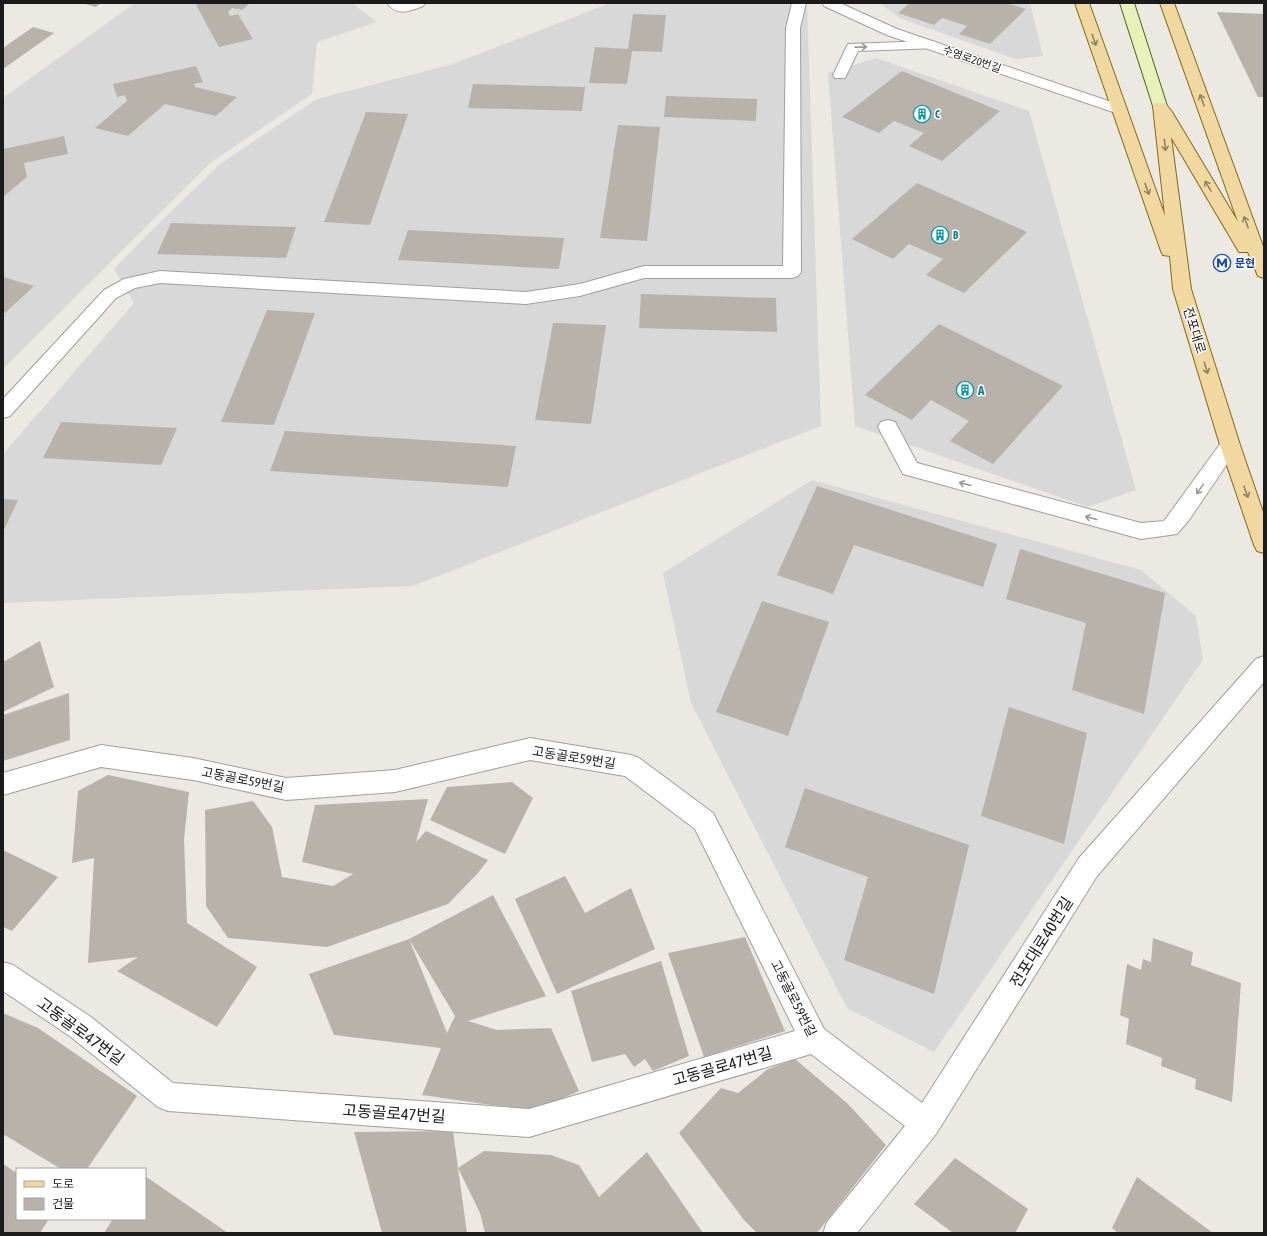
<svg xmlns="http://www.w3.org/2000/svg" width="1267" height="1236" viewBox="0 0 1267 1236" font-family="'Asap Condensed','Noto Sans KR',sans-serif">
  <rect width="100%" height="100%" fill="#ece9e2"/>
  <!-- residential -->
  <g fill="#d9d8d8">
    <path d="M135,3H352L377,22L317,42L312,94L210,163L3,369V98Z"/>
    <path d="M610,3H807L821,426L413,586L3,603V454L134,303L114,269L146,236L220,164L317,99L453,64Z"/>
    <path d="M880,3H1030L1043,56L1016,59L899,18Z"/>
    <path d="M876,58L1029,111L1136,490L1088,507L855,426L828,73Z"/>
    <path d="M812,480L1141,570L1196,616L1203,660L934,1052L847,1008L691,703L663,573Z"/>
  </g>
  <!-- building -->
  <g fill="#b8b2ab">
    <path d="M81,3H101L96,7Z"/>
    <path d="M198,3H250L242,10L232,8L228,12L230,16L238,14L253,39L219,47L196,5Z"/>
    <path d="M910,3H1006L1026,9L990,44L959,34L967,26L942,18L934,25L898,13Z"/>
    <path d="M1217,12L1264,14V97H1258Z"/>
    <path d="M633,14L666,15L662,52L632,51L627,84L589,83L595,47L628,49Z"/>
    <path d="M33,27L54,33L3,69V48Z"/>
    <path d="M196,66L203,82L194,84L195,87L237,97L216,116L165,104L128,136L95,128L127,101L125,95L117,97L113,84Z"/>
    <path d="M902,71L1000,111L942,161L909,146L924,133L894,121L879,133L842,117Z"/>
    <path d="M473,84L585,87L582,111L468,108Z"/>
    <path d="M666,96L757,99L756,121L664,117Z"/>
    <path d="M366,112L408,114L370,225L324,222Z"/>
    <path d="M618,125L660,127L647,241L600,238Z"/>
    <path d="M64,136L68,154L24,163L27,177L3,197V149Z"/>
    <path d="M917,183L1027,232L964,293L926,275L943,259L909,244L893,259L852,239Z"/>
    <path d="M171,223L296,227L286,258L157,254Z"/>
    <path d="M408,230L564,238L559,269L398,260Z"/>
    <path d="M3,277L34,286L5,313L3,312Z"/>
    <path d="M641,294L776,298L777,332L639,328Z"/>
    <path d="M267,310L315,313L274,425L221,422Z"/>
    <path d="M553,323L606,325L591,424L535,420Z"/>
    <path d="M939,324L1063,386L993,464L950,441L969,421L931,400L912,420L865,395Z"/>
    <path d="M61,422L177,428L161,465L43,458Z"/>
    <path d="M285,431L516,446L508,487L270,471Z"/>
    <path d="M817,486L997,544L983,587L854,545L833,594L777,575Z"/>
    <path d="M3,499L18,500L3,532Z"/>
    <path d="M1020,549L1165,593L1144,714L1072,690L1086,623L1006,599Z"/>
    <path d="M762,601L829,622L788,736L716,712Z"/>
    <path d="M40,641L54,687L3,712V662Z"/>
    <path d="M69,693L70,740L3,761V715Z"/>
    <path d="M1009,707L1087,733L1064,844L981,816Z"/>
    <path d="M108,775L189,792L184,839L187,923L257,967L217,1027L117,971L138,957L88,963L94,858L72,863L78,791Z"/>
    <path d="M512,782L533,798L505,854L430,820L447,787Z"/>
    <path d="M805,788L969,845L934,994L844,960L868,877L785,847Z"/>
    <path d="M428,799L416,842L426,831L488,860L478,873L448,904L327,947L228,938L206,906L205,810L253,801L272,827L282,877L333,886L353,874L302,862L315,805Z"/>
    <path d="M3,850L58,877L12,931L3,927Z"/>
    <path d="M565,876L585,913L631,888L655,949L557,994L515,899Z"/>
    <path d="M493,895L546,996L468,1021L497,1030L551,1028L579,1091L537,1110L491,1105L422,1095L441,1048L334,1035L309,974L409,939L447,1033L455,1016L409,939Z"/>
    <path d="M745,937L785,1031L704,1057L668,953Z"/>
    <path d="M1153,938L1193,952L1191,965L1241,983L1232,1102L1195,1089L1196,1079L1161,1066L1162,1058L1126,1044L1129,1019L1120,1015L1127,964L1141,970L1143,959L1151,962Z"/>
    <path d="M661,961L689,1056L653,1071L645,1059L634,1067L625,1054L592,1062L571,991Z"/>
    <path d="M3,1013L38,1028L137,1096L87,1169H61L3,1134Z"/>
    <path d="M795,1059L847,1103L886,1145L817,1233H757L744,1220L679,1133L721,1088L738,1093L768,1069Z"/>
    <path d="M453,1131L458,1168L484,1151L551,1155L579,1165L599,1197L647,1152L703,1233H485L480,1213L458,1168L467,1233H382L354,1132Z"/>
    <path d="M955,1158L1028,1209L1015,1233H953L914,1204Z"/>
    <path d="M3,1164L17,1173V1219H49L40,1233H3Z"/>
    <path d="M145,1176L228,1233H104L113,1219H145Z"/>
    <path d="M1137,1177L1213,1233H1118L1112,1228Z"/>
  </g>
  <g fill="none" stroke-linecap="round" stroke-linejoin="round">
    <defs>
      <g id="service">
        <path d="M931,41L936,42L938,45L936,48L858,51L845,78H835L833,75L848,44Z"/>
        <path d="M888,420L895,422L917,463L1141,523L1164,521L1223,440L1230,438L1237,440L1240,445L1189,520L1177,534L1141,539L903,474L878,427L881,422Z"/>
      </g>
      <g id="minor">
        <path d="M387,3H425L423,6C410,11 397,17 387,3Z"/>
        <path d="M792,3H806L800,28L801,272L798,276L792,278H644L580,296L526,304L160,283L135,288L116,298L10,416L3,418V399L104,290L124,279L160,271L526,292L580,284L644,266H783L786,28Z"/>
        <path d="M822,3H840L897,29L1123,106L1125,109L1123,112H1113L887,35L824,6Z"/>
        <path d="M1264,656V682L1097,876L936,1134L857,1233H823L827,1222L905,1126L811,1054L529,1137L168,1111L158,1107L71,1037L3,991V962L13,965L91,1017L173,1083L529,1109L795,1031L695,829L625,776L530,760L395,792L286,800L193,780L101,767L3,795V773L101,745L193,758L286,778L395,770L530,738L631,755L639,758L713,813L824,1029L922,1103L1079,858L1256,659Z"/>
      </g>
      <path id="secondary" d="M1120,3H1134L1167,106L1165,109H1155L1153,106Z"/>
      <path id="primary" d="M1075,3H1089L1165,216L1153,106L1155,103H1165L1172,112L1238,222L1160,3H1174L1264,249V278L1258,276L1248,252H1239L1171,137L1191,289L1240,445L1264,515V553L1257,551L1254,545L1220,445L1173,289L1170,256L1163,255L1161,251Z"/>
    </defs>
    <!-- service casing -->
    <use href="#service" stroke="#9f9f9f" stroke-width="2"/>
    <!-- minor casing -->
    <use href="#minor" stroke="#9f9f9f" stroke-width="2"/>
    <!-- secondary casing -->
    <use href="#secondary" stroke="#516410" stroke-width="2"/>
    <!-- primary casing -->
    <use href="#primary" stroke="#836b10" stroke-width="2"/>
    <!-- service -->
    <use href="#service" fill="#fff" fill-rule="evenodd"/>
    <!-- minor -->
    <use href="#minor" fill="#fff" fill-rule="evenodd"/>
    <!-- secondary -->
    <use href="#secondary" fill="#e8f1ba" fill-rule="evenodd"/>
    <!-- primary -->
    <use href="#primary" fill="#f1d8a1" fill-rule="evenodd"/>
  </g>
  <!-- one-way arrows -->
  <defs><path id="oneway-shaft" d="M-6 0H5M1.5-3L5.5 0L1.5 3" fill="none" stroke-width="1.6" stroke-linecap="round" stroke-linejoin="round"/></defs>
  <g stroke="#918365">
    <use href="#oneway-shaft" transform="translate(1094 40) rotate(71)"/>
    <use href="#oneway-shaft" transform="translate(1202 100) rotate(-110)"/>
    <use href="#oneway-shaft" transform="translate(1165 145) rotate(83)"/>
    <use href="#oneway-shaft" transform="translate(1208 186) rotate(-121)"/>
    <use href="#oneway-shaft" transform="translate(1147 189) rotate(70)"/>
    <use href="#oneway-shaft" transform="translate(1246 222) rotate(-110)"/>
    <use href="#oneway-shaft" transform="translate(1206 368) rotate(73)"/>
    <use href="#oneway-shaft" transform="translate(1246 492) rotate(71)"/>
  </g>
  <g stroke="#989898">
    <use href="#oneway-shaft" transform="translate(861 47) rotate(-1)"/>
    <use href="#oneway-shaft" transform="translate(965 484) rotate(-165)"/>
    <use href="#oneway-shaft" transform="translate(1200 489) rotate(125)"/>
    <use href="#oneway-shaft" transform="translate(1091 518) rotate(-165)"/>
  </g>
  <!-- icons -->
  <defs>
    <symbol id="building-ring" viewBox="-11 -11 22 22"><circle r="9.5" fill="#fff" stroke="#0f9aa8" stroke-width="1.5"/><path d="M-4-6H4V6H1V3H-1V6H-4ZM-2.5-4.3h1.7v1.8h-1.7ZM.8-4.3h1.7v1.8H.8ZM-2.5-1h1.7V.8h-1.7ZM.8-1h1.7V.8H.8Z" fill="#0f9aa8"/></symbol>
    <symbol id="metro-ring" viewBox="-11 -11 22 22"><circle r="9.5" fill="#fff" stroke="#1a4fb4" stroke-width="1.5"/><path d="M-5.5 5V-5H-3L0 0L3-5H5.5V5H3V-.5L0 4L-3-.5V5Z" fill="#1a4fb4"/></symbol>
  </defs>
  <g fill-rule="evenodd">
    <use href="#building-ring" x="912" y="104" width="20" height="20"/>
    <use href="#building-ring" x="930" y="225" width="20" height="20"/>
    <use href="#metro-ring" x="1212" y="253" width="20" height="20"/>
    <use href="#building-ring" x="955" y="380" width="20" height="20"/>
  </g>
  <g text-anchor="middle" stroke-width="3" stroke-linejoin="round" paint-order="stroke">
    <!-- far-street labels -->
    <g font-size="11" fill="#1b1b1b" stroke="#fff">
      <text transform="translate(972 59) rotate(19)" y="4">수영로20번길</text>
    </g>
    <!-- far-culture labels -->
    <g font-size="11" font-weight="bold" fill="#0d838f" stroke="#fff" text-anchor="start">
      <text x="935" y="118">C</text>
      <text x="953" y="239">B</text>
    </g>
    <!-- far-transit labels -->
    <g font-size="11" font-weight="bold" fill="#164399" stroke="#fff" text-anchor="start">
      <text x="1235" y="267">문현</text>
    </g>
    <!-- street labels -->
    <g font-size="13" fill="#1b1b1b" stroke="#fff">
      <text transform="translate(1195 330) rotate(73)" y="5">전포대로</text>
      <text transform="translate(574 757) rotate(9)" y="5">고동골로59번길</text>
      <text transform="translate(243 779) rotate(11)" y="5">고동골로59번길</text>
      <text transform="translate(794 998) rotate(63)" y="5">고동골로59번길</text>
    </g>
    <!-- culture labels -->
    <g font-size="13" font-weight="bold" fill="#0d838f" stroke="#fff" text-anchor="start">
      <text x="978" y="395">A</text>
    </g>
    <!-- near-street labels -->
    <g font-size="16" fill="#1b1b1b" stroke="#fff">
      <text transform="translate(1041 942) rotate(-58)" y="6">전포대로40번길</text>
      <text transform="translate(81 1031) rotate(36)" y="6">고동골로47번길</text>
      <text transform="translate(722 1066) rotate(-16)" y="6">고동골로47번길</text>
      <text transform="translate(394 1113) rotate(4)" y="6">고동골로47번길</text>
    </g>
  </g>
  <!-- border -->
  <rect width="1267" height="1236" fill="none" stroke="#1b1b1b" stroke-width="8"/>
  <!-- legend -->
  <rect x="16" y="1168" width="130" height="52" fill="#ffffff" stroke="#a4a4a4"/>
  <rect x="24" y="1181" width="20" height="6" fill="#f1d8a1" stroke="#a4a4a4"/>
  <text x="52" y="1188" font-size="12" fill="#1b1b1b">도로</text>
  <rect x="24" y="1198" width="20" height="12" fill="#b8b2ab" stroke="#a4a4a4"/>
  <text x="52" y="1208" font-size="12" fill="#1b1b1b">건물</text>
</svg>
